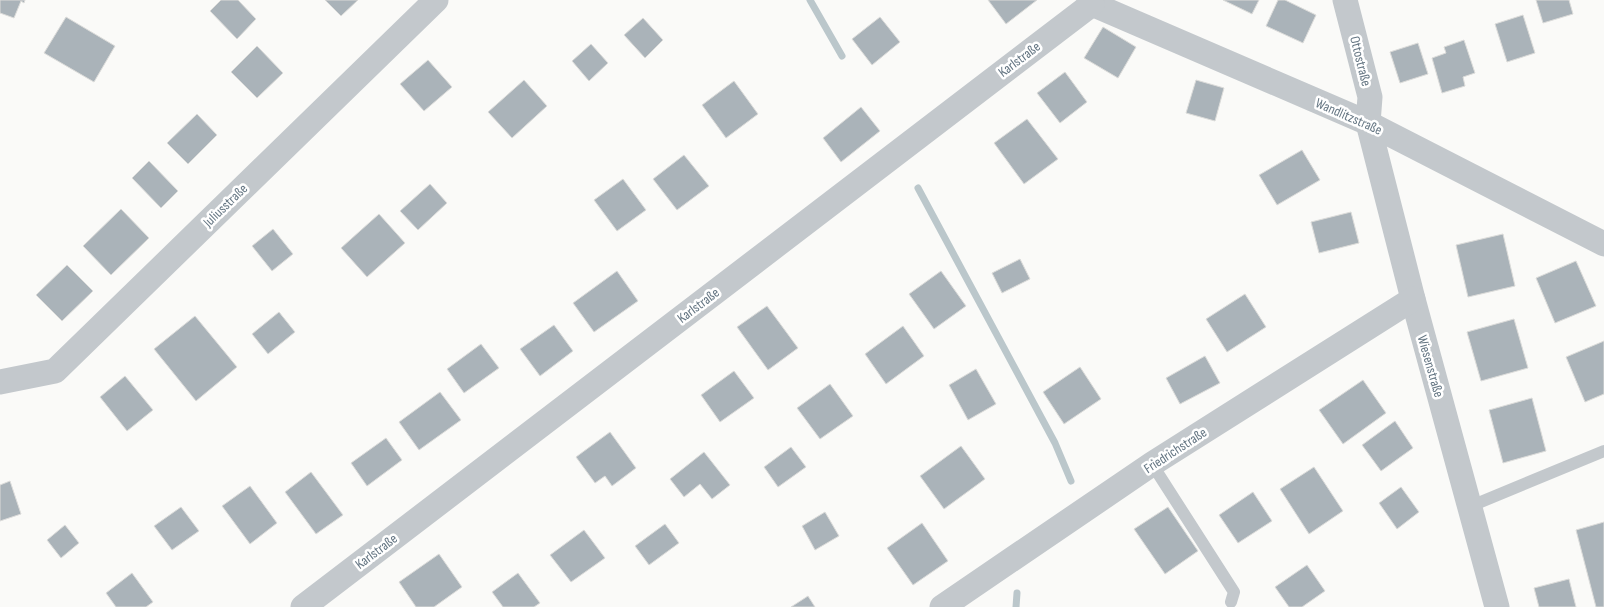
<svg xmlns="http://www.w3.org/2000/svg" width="1604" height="607" viewBox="0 0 1604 607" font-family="'Sofia Sans Condensed',sans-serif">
  <rect width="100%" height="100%" fill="#fafaf8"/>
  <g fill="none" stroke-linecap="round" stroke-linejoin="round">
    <!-- stream -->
    <g stroke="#bbc7cb" stroke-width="7">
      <path d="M810,0L842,56"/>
      <path d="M918,188L1055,443L1071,481"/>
      <path d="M1016,607L1017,593"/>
    </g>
  </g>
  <!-- building -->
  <g fill="#aab3b9" stroke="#dcdcda">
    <path d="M0,0H25L24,3L21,1L14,18L0,13Z"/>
    <path d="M221,0H238L256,19L237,39L210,11Z"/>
    <path d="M325,0H358L341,16Z"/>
    <path d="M988,0H1037L1006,24Z"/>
    <path d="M1223,0H1259L1252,14Z"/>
    <path d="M1278,0H1285L1316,15L1303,43L1266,26Z"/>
    <path d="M1536,0H1569L1573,14L1543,23Z"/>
    <path d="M1523,15L1535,53L1507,62L1495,24Z"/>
    <path d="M66,17L115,46L94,82L44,53Z"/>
    <path d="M880,17L900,42L872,65L852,39Z"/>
    <path d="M643,18L663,40L645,58L624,35Z"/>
    <path d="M1103,27L1136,47L1118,78L1084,58Z"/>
    <path d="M1464,40L1475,73L1463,77L1465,86L1442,93L1432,58L1446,53L1444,47Z"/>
    <path d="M1418,43L1428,74L1400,83L1390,52Z"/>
    <path d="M591,44L608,63L589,81L572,61Z"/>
    <path d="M257,46L283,73L257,98L231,72Z"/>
    <path d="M428,60L452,87L424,111L400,84Z"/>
    <path d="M1065,72L1087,102L1060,123L1037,93Z"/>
    <path d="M524,80L547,106L512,138L488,112Z"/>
    <path d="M1196,80L1224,88L1215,121L1186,113Z"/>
    <path d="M734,81L758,114L726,138L702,105Z"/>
    <path d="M861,107L880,131L841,162L823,138Z"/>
    <path d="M197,114L217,135L188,164L167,143Z"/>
    <path d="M1027,119L1058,159L1024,184L994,143Z"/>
    <path d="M1302,150L1320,180L1277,205L1259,175Z"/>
    <path d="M684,155L709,186L677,210L653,179Z"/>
    <path d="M149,161L178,191L161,208L132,178Z"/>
    <path d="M623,179L646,210L617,231L594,200Z"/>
    <path d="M430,184L447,203L418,230L400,211Z"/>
    <path d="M121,209L149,238L111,275L83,246Z"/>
    <path d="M1351,212L1359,243L1319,253L1311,222Z"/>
    <path d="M379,214L405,243L367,277L341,248Z"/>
    <path d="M273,229L293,254L272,271L252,246Z"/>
    <path d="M1503,234L1515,286L1468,297L1456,245Z"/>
    <path d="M1020,259L1030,279L1002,293L992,273Z"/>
    <path d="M1576,261L1596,306L1555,323L1536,278Z"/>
    <path d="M67,265L93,291L62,321L36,295Z"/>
    <path d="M617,271L638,301L594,332L573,303Z"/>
    <path d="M941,271L966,306L934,329L909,294Z"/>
    <path d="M1245,294L1266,327L1227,352L1206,319Z"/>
    <path d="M767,306L798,348L768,370L737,327Z"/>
    <path d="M279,312L295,332L268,354L252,334Z"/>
    <path d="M195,316L237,367L196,401L154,349Z"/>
    <path d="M1514,319L1528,368L1481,381L1467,332Z"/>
    <path d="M554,325L573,351L540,376L520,349Z"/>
    <path d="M903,326L924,356L886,384L865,354Z"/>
    <path d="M1604,341V394L1585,402L1566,357Z"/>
    <path d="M481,344L499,368L464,393L447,369Z"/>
    <path d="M1205,356L1220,383L1180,404L1166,378Z"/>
    <path d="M1080,367L1101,399L1064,424L1043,392Z"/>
    <path d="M976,369L996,404L968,420L949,385Z"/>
    <path d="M734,371L754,398L720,422L701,395Z"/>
    <path d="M125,376L153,410L127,431L100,397Z"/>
    <path d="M1363,380L1386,413L1343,444L1319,410Z"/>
    <path d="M830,384L853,416L820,439L797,408Z"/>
    <path d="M440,392L461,420L419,450L399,422Z"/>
    <path d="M1532,398L1546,451L1503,463L1489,410Z"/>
    <path d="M1395,421L1413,448L1381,471L1362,445Z"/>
    <path d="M610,432L636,468L612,486L605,476L595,483L576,457Z"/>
    <path d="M386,438L402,460L367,486L351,463Z"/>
    <path d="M961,446L985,479L944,509L920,476Z"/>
    <path d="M791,447L806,467L778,487L764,467Z"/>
    <path d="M704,452L730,485L712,499L700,484L684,497L670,479Z"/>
    <path d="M1314,467L1343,511L1309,534L1280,489Z"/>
    <path d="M311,472L343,515L316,534L285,492Z"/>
    <path d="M10,481L21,514L0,521V485Z"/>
    <path d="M250,486L277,523L250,544L222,506Z"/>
    <path d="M1401,487L1419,512L1397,529L1379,503Z"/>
    <path d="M1253,492L1272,521L1238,543L1219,515Z"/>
    <path d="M181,507L199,531L172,550L154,526Z"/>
    <path d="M1168,507L1198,551L1165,574L1134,529Z"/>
    <path d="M825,512L839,536L815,550L802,526Z"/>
    <path d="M1604,522V607H1596L1576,530Z"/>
    <path d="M922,523L948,561L913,585L887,548Z"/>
    <path d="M665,524L679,543L649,565L635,546Z"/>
    <path d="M65,525L79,543L61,558L47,540Z"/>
    <path d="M584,530L605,558L571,582L550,555Z"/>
    <path d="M439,554L462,587L434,607H416L399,582Z"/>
    <path d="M1307,565L1325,591L1302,607H1289L1275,587Z"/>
    <path d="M132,573L153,602L146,607H116L106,593Z"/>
    <path d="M518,573L540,603L534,607H503L492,592Z"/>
    <path d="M1569,579L1576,607H1539L1534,588Z"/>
    <path d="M808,596L815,607H791Z"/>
  </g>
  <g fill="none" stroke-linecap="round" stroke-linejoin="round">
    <!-- service -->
    <g stroke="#c3c8cc" stroke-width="12">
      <path d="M1152,464L1234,592L1231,602"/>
      <path d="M1471,506L1604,451"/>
    </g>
    <!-- minor -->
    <g stroke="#c3c8cc" stroke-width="25">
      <path d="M1089,0L1092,4L1368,123L1604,244"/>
      <path d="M1345,0L1370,97L1368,123L1413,299L1497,607"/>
      <path d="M0,382L55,371L436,0"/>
      <path d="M303,607L1092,4"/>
      <path d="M942,607L1152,464L1413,299"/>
    </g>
  </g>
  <g text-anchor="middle" stroke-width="5" stroke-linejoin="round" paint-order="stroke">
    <!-- street labels -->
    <g font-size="14" fill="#657683" stroke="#fff">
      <text transform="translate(1019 59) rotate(-37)" y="5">Karlstraße</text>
      <text transform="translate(1361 61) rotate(76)" y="5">Ottostraße</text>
      <text transform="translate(1349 116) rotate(24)" y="5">Wandlitzstraße</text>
      <text transform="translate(225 205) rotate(-44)" y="5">Juliusstraße</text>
      <text transform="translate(698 305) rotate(-37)" y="5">Karlstraße</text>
      <text transform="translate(1431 366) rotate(74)" y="5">Wiesenstraße</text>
      <text transform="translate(1175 450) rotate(-33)" y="5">Friedrichstraße</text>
      <text transform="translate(376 551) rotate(-37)" y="5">Karlstraße</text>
    </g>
  </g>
</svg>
